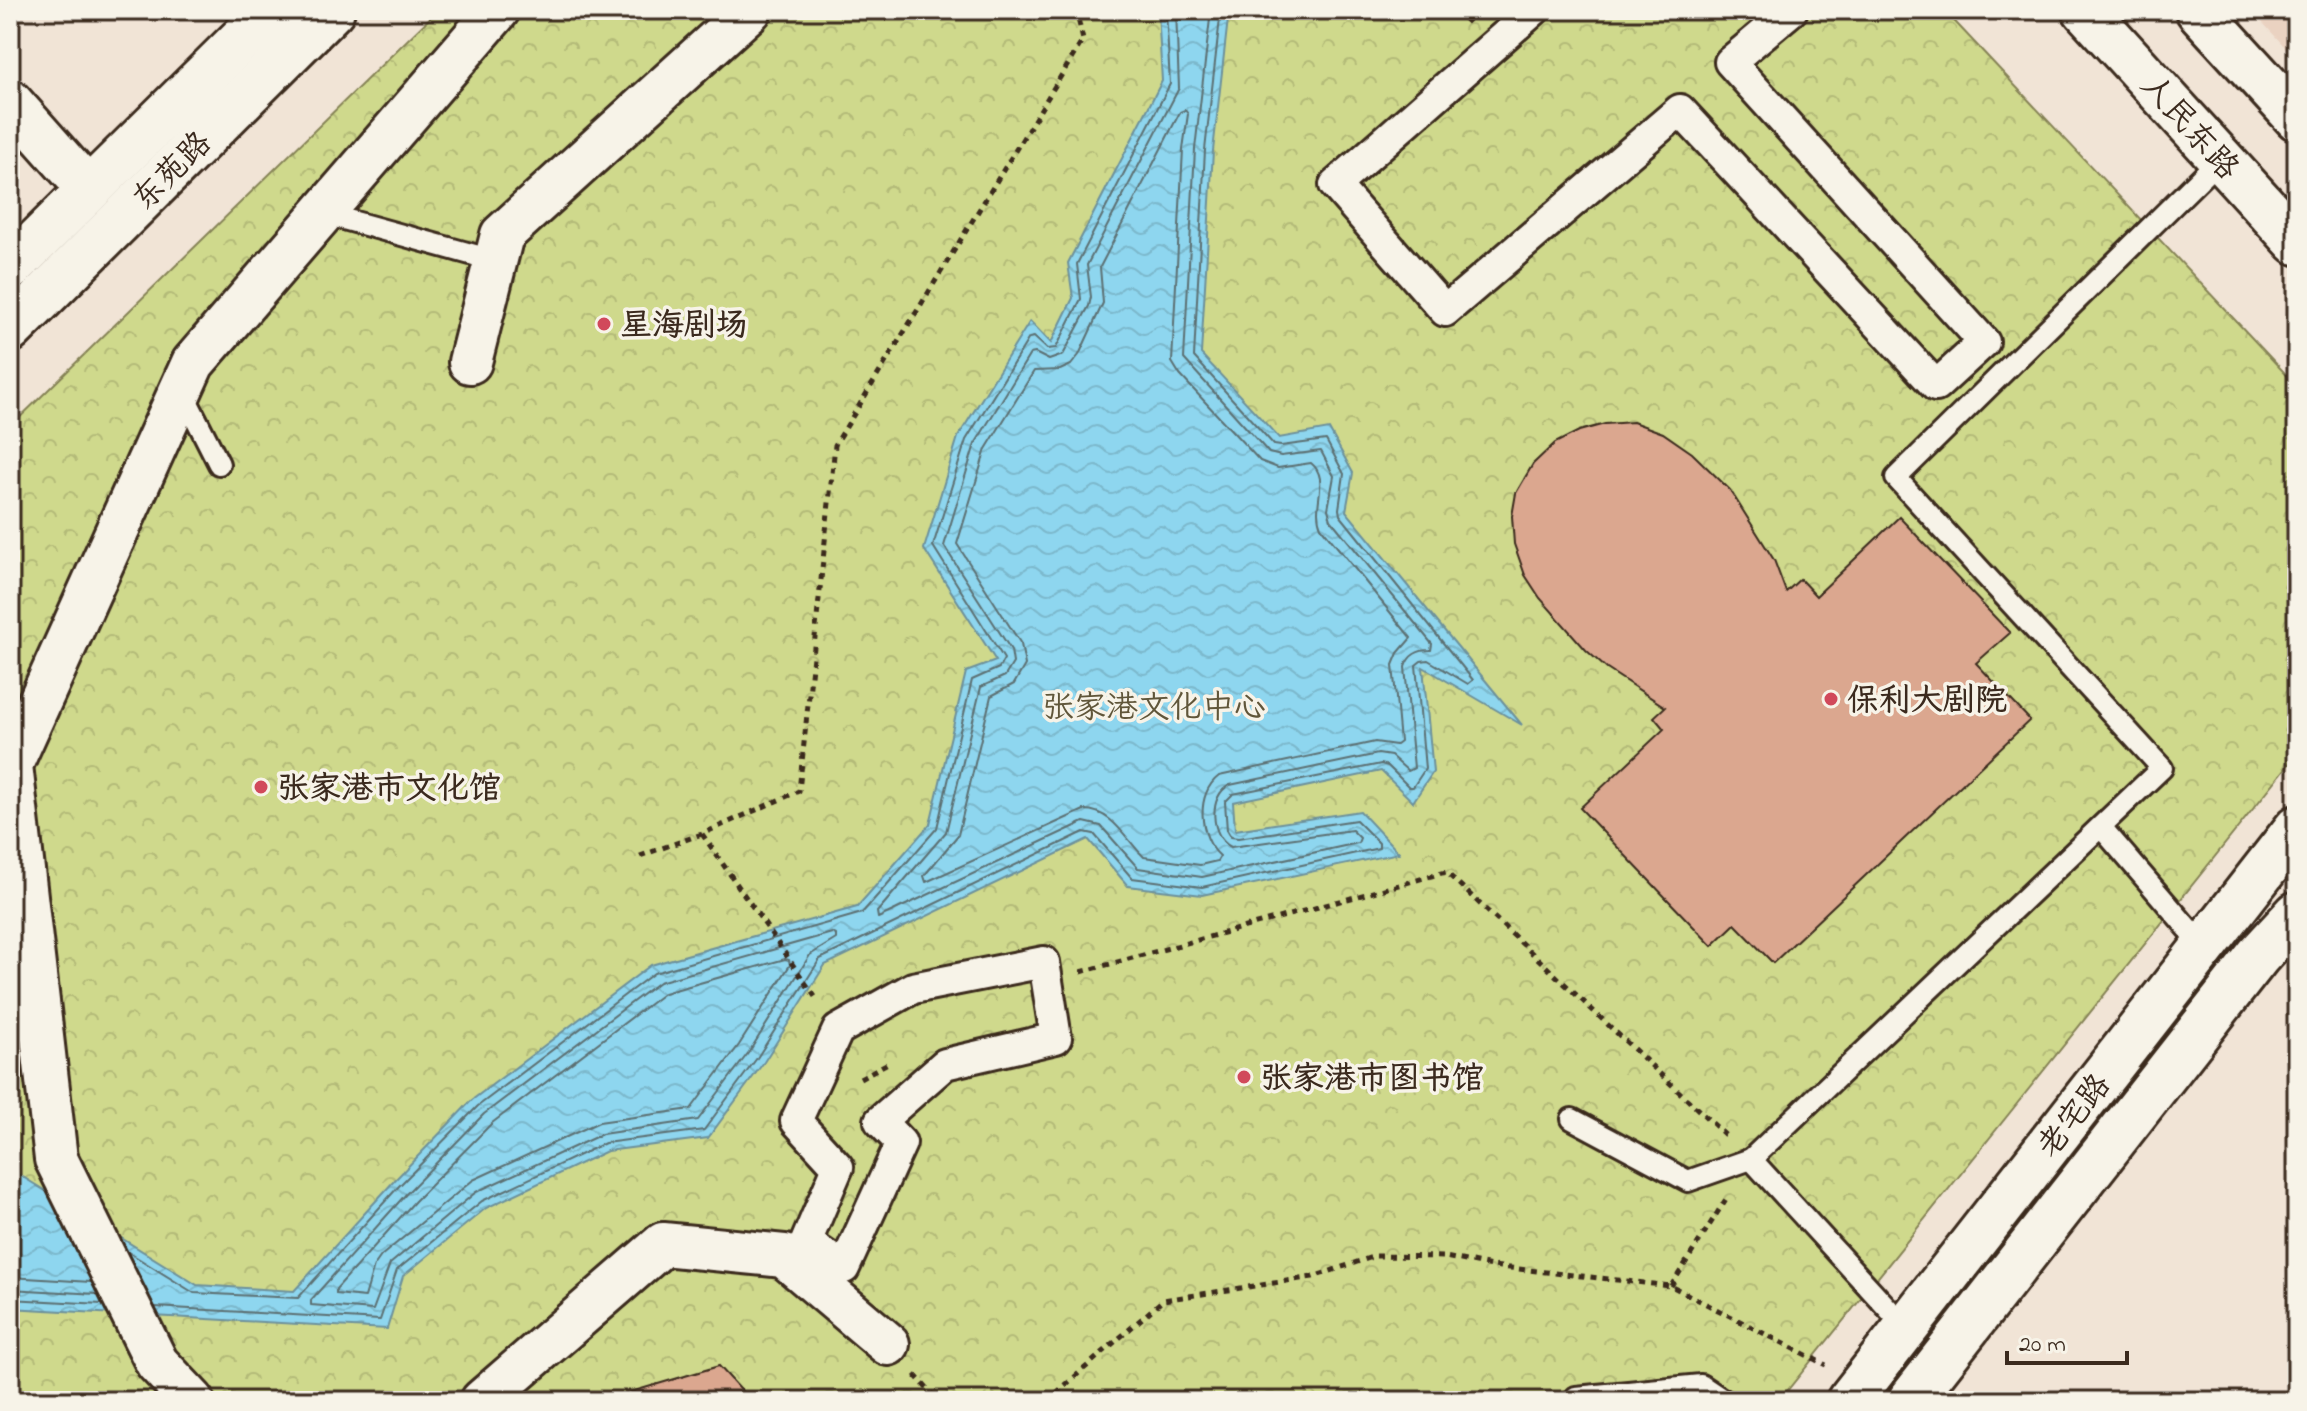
<svg xmlns="http://www.w3.org/2000/svg" width="2307" height="1411" viewBox="0 0 2307 1411" font-family="'Indie Flower','LXGW WenKai TC',sans-serif">
  <defs>
    <pattern id="park-crowns" width="20" height="18" patternUnits="userSpaceOnUse" patternTransform="scale(2)"><rect width="20" height="18" fill="#cfd98c"/><path d="M2 6a3 3 0 1 1 6 0M12 15a3 3 0 1 1 6 0" fill="none" stroke="#b3ba78"/></pattern>
    <pattern id="water-waves" width="16" height="10" patternUnits="userSpaceOnUse" patternTransform="scale(2)"><rect width="16" height="10" fill="#8ed6ef"/><path d="M0 5q4-4 8 0t8 0" fill="none" stroke="#7bb8cc"/></pattern>
  </defs>
  <rect width="100%" height="100%" fill="#f1e4d6"/>
  <filter id="ink" filterUnits="userSpaceOnUse"><feTurbulence type="fractalNoise" baseFrequency=".0125" numOctaves="2"/><feDisplacementMap in="SourceGraphic" scale="16" xChannelSelector="R" yChannelSelector="G"/><feConvolveMatrix kernelMatrix="1 2 1 2 8 2 1 2 1" color-interpolation-filters="sRGB"/></filter>
  <g filter="url(#ink)">
    <!-- built -->
    <path fill="#ead2c1" d="M2251,10H2297V60Z"/>
    <!-- park -->
    <path fill="url(#park-crowns)" stroke="#858255" stroke-width="2" d="M438,10H1944L2297,386V754L1779,1401H10V427Z"/>
    <!-- water -->
    <path fill="url(#water-waves)" stroke="#6d919b" stroke-width="2" d="M1158,10H1229L1213,151L1201,354L1279,438L1329,429L1353,473L1346,511L1522,725L1423,667L1433,772L1413,802L1381,771L1233,802L1235,830L1360,811L1399,853L1202,895L1128,886L1088,839L825,965L764,1062L708,1138L607,1151L486,1208L403,1276L387,1329L10,1308V1169L197,1285L294,1291L394,1181L472,1100L651,965L857,907L930,824L966,672L996,661L924,549L958,437L1030,321L1051,343L1073,298L1068,263L1162,81Z"/>
    <g fill="none" stroke-linecap="round" stroke-linejoin="round">
      <!-- shore -->
      <g stroke="#5c6f72" stroke-width="2">
        <path d="M1176,10L1179,88L1087,265L1091,297L1089,306L1063,355L1049,360L1035,353L1030,354L975,444L944,546L1011,650L1013,663L1005,676L981,687L946,832L877,912L878,918L1084,822L1101,826L1138,868L1202,877L1358,843L1360,838L1352,830L1231,847C1210,837 1208,795 1230,785L1378,754L1391,756L1408,771L1414,768L1405,667C1409,654 1418,650 1431,650L1432,644L1331,520L1328,509L1334,476L1321,451L1281,456L1269,453L1184,359L1195,149L1211,10"/>
        <path d="M1185,110L1188,114L1183,149L1172,362L1180,375L1260,461L1278,468L1311,463C1331,479 1311,505 1321,527L1411,638L1398,653L1393,665L1400,742L1396,745L1375,742L1219,776C1195,794 1199,837 1220,856L1217,861L1200,865L1144,857C1126,840 1113,810 1084,810L926,882L924,876L958,835L991,696L1014,684L1025,665L1021,644L957,544L986,449L1034,371L1060,370L1071,365L1079,355L1103,303L1100,267L1180,112Z"/>
        <path d="M832,933L836,935V939L810,955L749,1052L698,1120L602,1134L476,1192L390,1264L373,1310L311,1305V1300L407,1193L484,1114L659,982Z"/>
        <path d="M785,959L789,960L790,965L739,1045L691,1109L599,1122L473,1180L381,1256L374,1266L365,1297L336,1294V1289L415,1201L492,1123L664,993Z"/>
        <path d="M128,1252L194,1293L298,1298L399,1186L478,1106L654,973L862,913L937,828L972,680L999,668L1004,659L933,546L966,440L1029,338L1034,337L1047,349L1056,348L1081,299L1077,264L1170,84L1166,10"/>
        <path d="M10,1277L91,1282"/>
        <path d="M10,1289L97,1294"/>
        <path d="M10,1299L102,1304"/>
        <path d="M155,1307L380,1320L397,1270L482,1201L605,1143L704,1130L757,1058L820,959L1084,832L1094,834L1132,878L1202,887L1379,848V843L1356,820L1238,838L1231,837L1227,830L1225,802L1233,794L1381,764L1388,766L1409,787H1413L1425,769L1416,665L1421,661L1428,660L1468,684L1473,680L1340,515L1339,509L1344,474L1326,440L1281,446L1274,445L1194,357L1205,150L1221,10"/>
      </g>
    </g>
    <!-- building -->
    <g fill="#dba78f" stroke="#3b2a1e" stroke-width="2">
      <path d="M1633,422L1663,433L1692,453L1730,490L1774,560L1786,592L1800,579L1816,596L1899,517L2010,633L1976,663L2030,720L1773,963L1735,924L1712,946L1580,808L1664,729L1654,717L1665,707L1607,669L1586,650L1540,598L1525,575L1514,544L1512,516L1516,493L1533,464L1555,443L1579,431L1605,424Z"/>
      <path d="M719,1366L751,1401H606L607,1399Z"/>
    </g>
    <g fill="none" stroke-linecap="round" stroke-linejoin="round">
      <defs>
        <g id="service">
          <path d="M322,213L496,261"/>
          <path d="M181,389L219,464"/>
          <path d="M2101,827L2204,947"/>
          <path d="M1572,1119L1688,1181L1751,1159"/>
          <path d="M1906,1328L1751,1159L2162,768L1896,478L2221,158"/>
          <path d="M1574,1401L1576,1397L1701,1385L1725,1401"/>
        </g>
        <g id="pedestrian">
          <path d="M1534,10L1335,185L1445,311L1680,110L1936,386L1984,342L1730,62L1792,10"/>
          <path d="M1044,962L1056,1038L945,1064L880,1121L901,1143L844,1268L806,1242L838,1167L796,1121L838,1030L913,988Z"/>
        </g>
        <g id="minor">
          <path d="M10,101L89,190"/>
          <path d="M470,362L502,235L750,10"/>
          <path d="M193,1401L157,1363L56,1159L11,765L193,363L498,10"/>
          <path d="M482,1401L663,1244L784,1256L888,1344"/>
        </g>
        <g id="tertiary">
          <path d="M10,268L271,10"/>
          <path d="M10,330L332,10"/>
          <path d="M1849,1401L2297,828"/>
          <path d="M1910,1401L2258,956L2297,914"/>
        </g>
        <g id="secondary">
          <path d="M2085,10L2297,242"/>
          <path d="M2198,10L2297,118"/>
        </g>
      </defs>
      <!-- service casing -->
      <use href="#service" stroke="#3b2a1e" stroke-width="26"/>
      <!-- pedestrian casing -->
      <use href="#pedestrian" stroke="#3b2a1e" stroke-width="36"/>
      <!-- minor casing -->
      <use href="#minor" stroke="#3b2a1e" stroke-width="48"/>
      <!-- tertiary casing -->
      <use href="#tertiary" stroke="#3b2a1e" stroke-width="50"/>
      <!-- secondary casing -->
      <use href="#secondary" stroke="#3b2a1e" stroke-width="50"/>
      <!-- path -->
      <g stroke="#3b2a1e" stroke-width="5" stroke-dasharray="6 6" stroke-linecap="butt">
        <path d="M1456,10L1469,23"/>
        <path d="M702,834L818,1001"/>
        <path d="M640,856L702,834L799,791L835,445L1083,40L1076,10"/>
        <path d="M1081,972L1446,872L1725,1135"/>
        <path d="M860,1078L888,1063"/>
        <path d="M1671,1286L1726,1199"/>
        <path d="M915,1375L938,1401"/>
        <path d="M1047,1401L1163,1300L1313,1277L1375,1256L1445,1257L1492,1266L1671,1286L1826,1365"/>
      </g>
      <!-- service -->
      <use href="#service" stroke="#f7f3e8" stroke-width="20"/>
      <!-- pedestrian -->
      <use href="#pedestrian" stroke="#f7f3e8" stroke-width="30"/>
      <!-- minor -->
      <use href="#minor" stroke="#f7f3e8" stroke-width="42"/>
      <!-- tertiary -->
      <use href="#tertiary" stroke="#f7f3e8" stroke-width="44"/>
      <!-- secondary -->
      <use href="#secondary" stroke="#f7f3e8" stroke-width="44"/>
    </g>
  </g>
  <!-- markers -->
  <g fill="#d1495b" stroke="#f7f3e8" stroke-width="3">
    <circle cx="604" cy="324" r="8"/>
    <circle cx="1831" cy="699" r="8"/>
    <circle cx="261" cy="787" r="8"/>
    <circle cx="1244" cy="1077" r="8"/>
  </g>
  <g text-anchor="middle" stroke-width="7" stroke-linejoin="round" paint-order="stroke">
    <!-- street labels -->
    <g font-size="32" fill="#3b2a1e" stroke="#f7f3e8">
      <text transform="translate(2191 126) rotate(48)" y="11">人民东路</text>
      <text transform="translate(171 170) rotate(-45)" y="11">东苑路</text>
      <text transform="translate(2073 1115) rotate(-52)" y="11">老宅路</text>
    </g>
    <!-- poi labels -->
    <g font-size="32" font-weight="bold" fill="#3b2a1e" stroke="#f7f3e8" text-anchor="start">
      <text x="620" y="335">星海剧场</text>
      <text x="1847" y="710">保利大剧院</text>
      <text x="277" y="798">张家港市文化馆</text>
      <text x="1260" y="1088">张家港市图书馆</text>
    </g>
    <!-- park labels -->
    <g font-size="32" fill="#60563a" stroke="#f7f3e8">
      <text x="1154" y="717">张家港文化中心</text>
    </g>
  </g>
  <!-- margin -->
  <rect width="2307" height="1411" fill="none" stroke="#f7f3e8" stroke-width="40"/>
  <rect x="20" y="20" width="2267" height="1371" fill="none" stroke="#3b2a1e" stroke-width="3" filter="url(#ink)"/>
  <!-- scale -->
  <path d="M2007 1351v12h120v-12" fill="none" stroke="#3b2a1e" stroke-width="4"/>
  <text x="2019" y="1351" font-size="24" fill="#3b2a1e" stroke="#f7f3e8" stroke-width="6" paint-order="stroke">20 m</text>
</svg>
